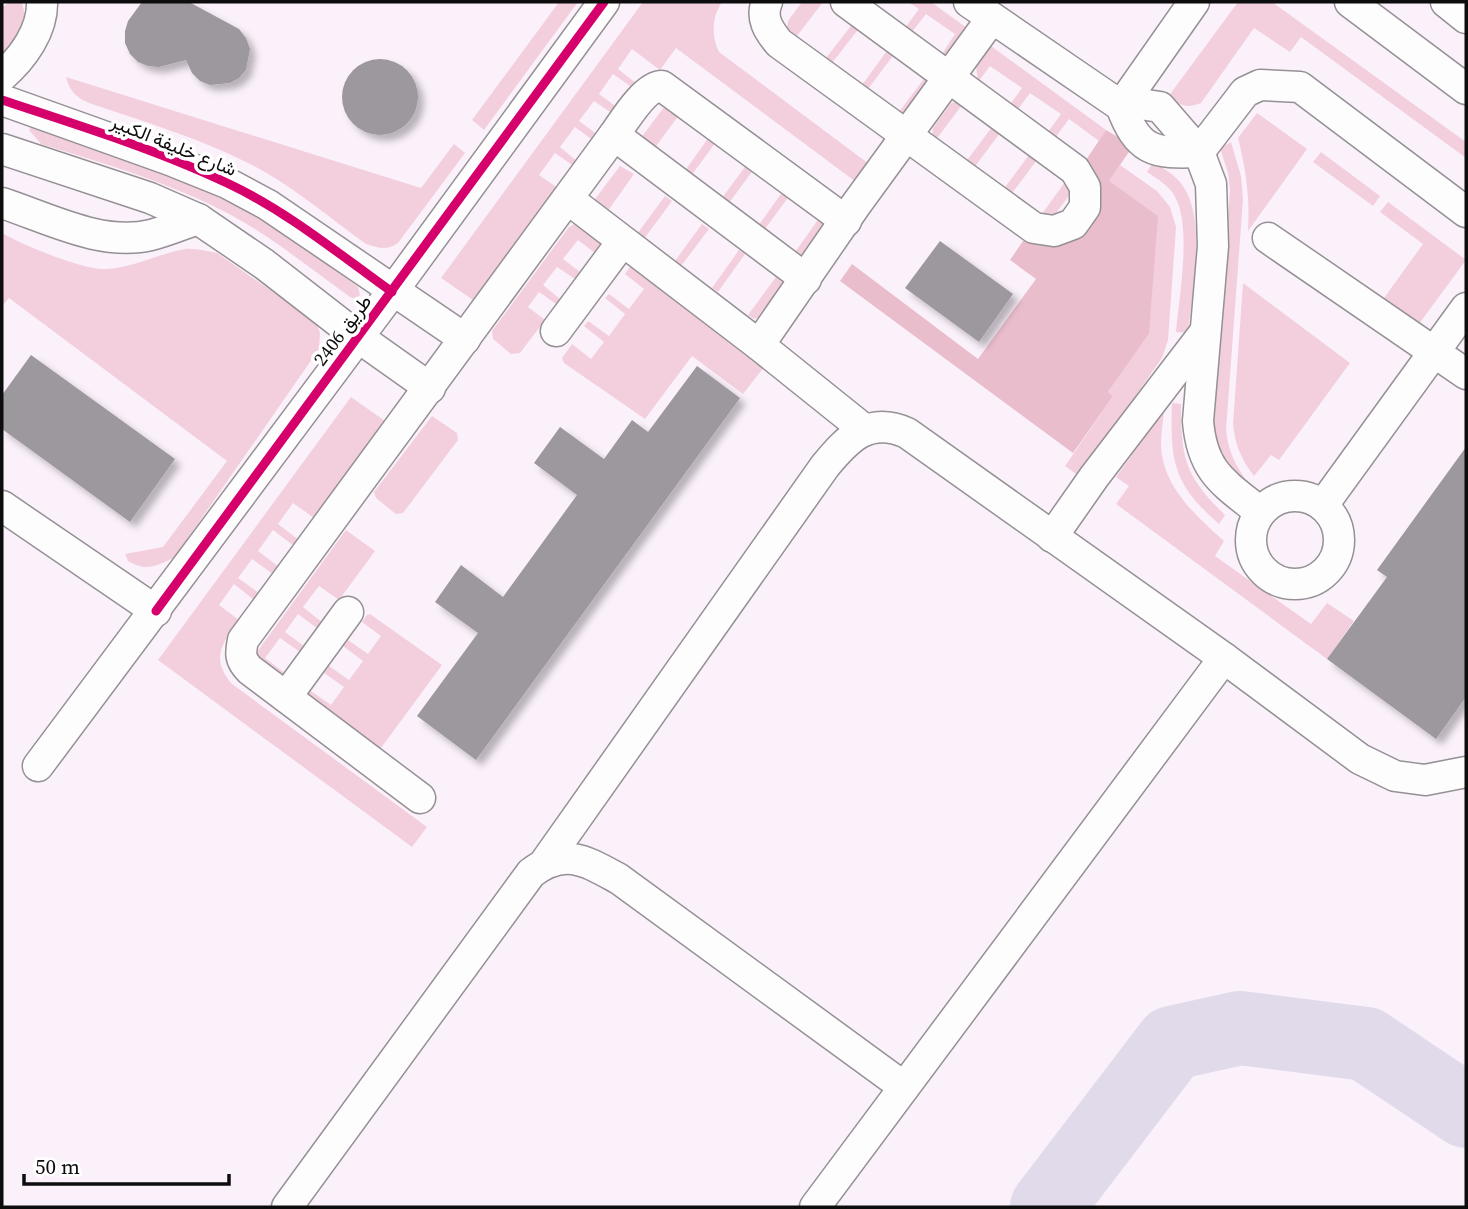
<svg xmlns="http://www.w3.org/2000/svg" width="1468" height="1209" viewBox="0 0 1468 1209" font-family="'Source Serif 4',Vazirmatn,serif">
  <defs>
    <filter id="shadow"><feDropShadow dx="6" dy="6" stdDeviation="3.5" flood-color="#0004"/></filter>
  </defs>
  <rect width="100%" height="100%" fill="#fbf1fb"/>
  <!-- green -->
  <g fill="#f3cfde">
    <path d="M9,2H22L26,20L13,48L2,53V6H5Z"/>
    <path d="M559,2H578L484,130L472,120Z"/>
    <path d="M643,2H722C712,17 711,36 719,52L877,170L856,182L676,48L660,70L632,49L618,69L636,83L633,88L613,74L599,94L618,108L613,114L594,101L579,121L598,135L594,141L575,127L560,147L578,162L575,167L555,153L539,175L559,189L476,302L441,278Z"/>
    <path d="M802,2H823L797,36L787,28L788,21Z"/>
    <path d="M908,2H931L971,31L951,60L942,54L955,34L926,14L911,33L905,28L919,9Z"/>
    <path d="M1238,2H1272L1466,142V158L1301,37L1290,52L1254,28L1201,103C1186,109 1181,105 1168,97Z"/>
    <path d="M854,22L860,27L832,63L826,58Z"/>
    <path d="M991,46L1106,130L1099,141L1069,119L1055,138L1048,132L1061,114L1030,93L1016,112L1009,106L1022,88L990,66L978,82L976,66Z"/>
    <path d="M889,48L895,53L868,89L862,85Z"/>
    <path d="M926,76L930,80L908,113L902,115L899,112Z"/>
    <path d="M66,77L421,188L454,144L465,153L398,243C386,251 379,248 366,244C327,216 289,183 246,162C196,137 142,121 89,103C76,97 70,92 66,77Z"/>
    <path d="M955,102L962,105L935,141L932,137L933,128L951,103Z"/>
    <path d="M665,106L679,115L651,153L640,139Z"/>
    <path d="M1257,113L1307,149L1248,231C1250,198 1246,170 1238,138Z"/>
    <path d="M32,126L195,182L269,222L358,287L360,295L355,299L350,297C311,269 273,238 231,215C171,183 106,164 41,144L29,130Z"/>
    <path d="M992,127L1000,133L973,169L965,163Z"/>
    <path d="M709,137L716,142L688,180L682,175Z"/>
    <path d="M1231,142L1241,176L1243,199L1226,430C1228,451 1236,467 1249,484L1244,493L1221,463L1212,425L1230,190L1228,173L1220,148Z"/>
    <path d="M1321,152L1380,196L1373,206L1313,162Z"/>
    <path d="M1029,155L1037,160L1010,196L1003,190Z"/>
    <path d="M1153,162C1161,167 1169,171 1176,178C1210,209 1192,291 1188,333L1176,332C1179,297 1192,227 1175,197C1169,185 1157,179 1147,172Z"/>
    <path d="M747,164L754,169L726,207L719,202Z"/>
    <path d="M1120,165L1157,191L1170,207L1176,227L1168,340L1162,358L1079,476L1065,466L1113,396L1108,392L1149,334L1109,181Z"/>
    <path d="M620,166L634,174L607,212L595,202V199Z"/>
    <path d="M1065,182L1071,193L1050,221L1039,218Z"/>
    <path d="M783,191L790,195L762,233L756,229Z"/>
    <path d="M665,196L672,201L644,239L637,234Z"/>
    <path d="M1388,202L1466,260L1419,324L1384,298L1423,244L1380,212Z"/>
    <path d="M820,217L827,224L804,258L793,255Z"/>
    <path d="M578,222L603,242L595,253L578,240L563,259L580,272L575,279L557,267L543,285L560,299L556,304L539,292L528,307L545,320L520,353L511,354L493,339L492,331L569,227Z"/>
    <path d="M702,224L709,229L681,266L675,261Z"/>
    <path d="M2,233C23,245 82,270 105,269C133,268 158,254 185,249C196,248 206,251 217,253L316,322L320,333L319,349L174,558C155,566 147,572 128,561L125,554L163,547L227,461L9,298L2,306Z"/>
    <path d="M739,250L745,254L718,292L712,288Z"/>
    <path d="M632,264L768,362L743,394L692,356L645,419L564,363L562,358L572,344L591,359L604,342L584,326L588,321L609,336L625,314L605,298L609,294L629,309L644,289L625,274Z"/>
    <path d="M776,277L783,283L782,287L760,317L754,319L748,315Z"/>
    <path d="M1243,283L1350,363L1279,460L1271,455L1254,476C1241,459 1235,445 1233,424Z"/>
    <path d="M351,397L385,421L314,518L293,503L278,524L299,540L294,546L273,530L258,551L279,567L273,574L252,559L238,578L259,593L254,600L234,584L219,605L239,620C222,644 210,658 232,684L427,827L412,847L158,660Z"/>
    <path d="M1172,403L1181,404C1181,459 1185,476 1225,515L1219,524C1173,484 1170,461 1172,403Z"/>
    <path d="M1164,411C1163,422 1161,433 1161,444C1162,486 1195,515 1224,541L1215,556L1311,624L1327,603L1354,621L1327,659L1116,504L1129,486L1116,477Z"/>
    <path d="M432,416L457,433L458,440L403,513L396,514L376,498L374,492Z"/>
    <path d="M346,530L375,551L339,600L319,586L303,607L323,623L318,629L298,614L285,632L304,646L300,652L280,638L265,658L285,673L279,681L251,660Z"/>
    <path d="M370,614L442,665L378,752L307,695L311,691L331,705L344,687L324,673L329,666L349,680L363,661L343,646L348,640L368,654L381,636L362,622L367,615Z"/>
  </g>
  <!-- forest -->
  <path fill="#eabdcc" d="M1106,130L1133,146L1109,181L1158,216L1149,334L1108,392L1113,396L1073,453L840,281L852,264L978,359L1036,279L1010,260L1023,241L1040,244L1060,243L1097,186L1093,170L1084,163Z"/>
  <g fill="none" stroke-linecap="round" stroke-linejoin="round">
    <!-- taxiway -->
    <path stroke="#e1daea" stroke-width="74" d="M1047,1207L1172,1043L1240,1028L1366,1044L1466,1111"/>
  </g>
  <!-- building -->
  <g fill="#9d979e" filter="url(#shadow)">
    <path d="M142,2H189L239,29L246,38L250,49L246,70L239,78L230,83L210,85L200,81L192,73L186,60L159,67L148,66L138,62L130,54L125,43V31L128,21Z"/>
    <circle cx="380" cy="97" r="38"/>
    <path d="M940,241L1013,294L979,342L905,288Z"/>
    <path d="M31,355L175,459L130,522L2,429V395Z"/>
    <path d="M697,366L740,398L476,760L417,716L478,633L435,602L461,565L503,597L577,495L534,463L560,427L604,459L632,420L648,432Z"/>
    <path d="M1466,447V697L1436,739L1327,659L1387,577L1377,570Z"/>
  </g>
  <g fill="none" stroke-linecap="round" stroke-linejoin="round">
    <defs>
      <g id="minor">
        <path d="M767,2C760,18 769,31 779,43L1034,228L1054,231L1073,224L1085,207V187L1075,170L846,2"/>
        <path d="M969,2L1121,106C1138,151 1153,154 1199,152L1245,92L1260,85L1300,87L1466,212"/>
        <path d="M1350,2L1466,89"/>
        <path d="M1446,2L1466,18"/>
        <path d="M2,76C23,58 43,30 42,2"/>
        <path d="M2,100L170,160L227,183L268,205L465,339"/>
        <path d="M1121,106L1140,104L1160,107L1199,152L1211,184L1213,246L1198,421C1202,472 1224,483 1260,512"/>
        <path d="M1121,106L1194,2"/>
        <path d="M614,135L806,279"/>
        <path d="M2,149L150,198L198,219L264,264L358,337L430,388"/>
        <path d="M568,199L759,345L865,430"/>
        <path d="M2,203C48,218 102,247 151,235C167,231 183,224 198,219"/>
        <path d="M1268,238L1466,374"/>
        <path d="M556,331L622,242"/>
        <path d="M759,345L855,206L992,18"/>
        <circle cx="1295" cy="540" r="44"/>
        <path d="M1323,505L1466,308"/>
        <path d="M2,506L156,611"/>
        <path d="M1052,537L1094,477L1205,332"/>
        <path d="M286,697L348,612"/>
        <path d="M38,766L392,292L604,2"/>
        <path d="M420,798L250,670C240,660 240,654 243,640L614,135C624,121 645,86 662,86L846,221"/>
        <path d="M546,861L825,466C848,438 869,416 907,433L1224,658L1360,759L1395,776L1425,780L1466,772"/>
        <path d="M287,1207L531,873C565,847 586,861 619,879L904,1087"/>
        <path d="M815,1207L1224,658"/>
      </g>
    </defs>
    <!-- minor casing -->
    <use href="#minor" stroke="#949094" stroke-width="33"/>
    <!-- minor -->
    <use href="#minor" stroke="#fefdfe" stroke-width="30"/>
    <defs>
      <g id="cycleway">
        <path d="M2,100C75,124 158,150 227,183C287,211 339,254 392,292"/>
        <path d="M156,611L604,2"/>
      </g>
    </defs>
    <!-- cycleway casing -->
    <use href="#cycleway" stroke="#fff" stroke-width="13"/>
    <!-- cycleway -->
    <use href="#cycleway" stroke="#d6006c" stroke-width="9"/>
  </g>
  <g text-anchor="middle" stroke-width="7" stroke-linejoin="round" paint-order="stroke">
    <!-- street labels -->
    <g font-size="19" fill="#0d0d0d" stroke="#fff">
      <text transform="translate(174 145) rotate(22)" y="7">شارع خليفة الكبير</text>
      <text transform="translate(342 330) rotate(-53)" y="7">طريق 2406</text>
    </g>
  </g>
  <!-- border -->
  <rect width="1468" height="1209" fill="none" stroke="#0d0d0d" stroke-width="7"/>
  <!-- scale -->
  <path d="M24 1174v10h205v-10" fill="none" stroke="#0d0d0d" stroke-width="3.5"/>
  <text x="35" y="1174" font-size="21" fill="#0d0d0d" stroke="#ffffff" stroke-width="5" paint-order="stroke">50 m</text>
</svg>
